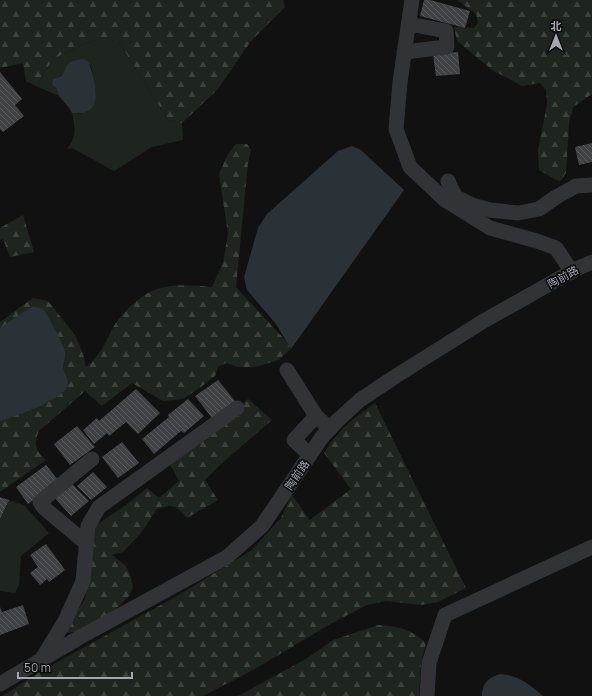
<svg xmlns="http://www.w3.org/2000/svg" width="592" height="696" viewBox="0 0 592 696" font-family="Manrope,'Noto Sans SC',sans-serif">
  <defs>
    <pattern id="forest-firs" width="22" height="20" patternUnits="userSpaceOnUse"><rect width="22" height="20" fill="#1e251e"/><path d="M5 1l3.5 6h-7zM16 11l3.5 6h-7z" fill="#3c423c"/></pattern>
    <pattern id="building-back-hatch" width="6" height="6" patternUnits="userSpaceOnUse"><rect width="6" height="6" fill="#404145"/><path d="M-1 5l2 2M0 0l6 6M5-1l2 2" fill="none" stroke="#585a5d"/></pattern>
  </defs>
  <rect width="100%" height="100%" fill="#111112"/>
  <!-- grass -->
  <g fill="#1e251e">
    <path d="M104,37L120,44L169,121L182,123L183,140L152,147L114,171L72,148L67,149C77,137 75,127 72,113L81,114L95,95L92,70L88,61L68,65L65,73L58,78L56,87L59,96L38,87L41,77L53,59L84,44Z"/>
    <path d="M9,500L24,505L49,533L21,556L19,585L15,593L0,591V519Z"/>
  </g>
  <!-- forest -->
  <g fill="url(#forest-firs)">
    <path d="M0,0H283L285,7L251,41L218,89L182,123L169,121L120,44L104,37L84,44L53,59L41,77L38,87L26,81L23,63L0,68Z"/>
    <path d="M457,0H592V94L573,107L569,124L566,173L560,182L539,170L538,150L547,104L546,90L540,83L522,86L492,70L457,41L454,27L474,28L478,23L476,14Z"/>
    <path d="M236,144H247L251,150L248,163L236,287L286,341L291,349L278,360L256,367H238L226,363L218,367L215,376L201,387L183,399L163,401L132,383L102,406L85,391L39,431C33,445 36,450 46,460L0,492V322L33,298L48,301L75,335L83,354L86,367C101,355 106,341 115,324C118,319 123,315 127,310C153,282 177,284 212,287L223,263L228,234L219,174L228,154Z"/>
    <path d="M23,215L34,252L10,257L3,239L0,240V228Z"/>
    <path d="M248,399L272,420L221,464L205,480L218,500L187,518L176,507L168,506L157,509L141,533L123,552L112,555L125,565L130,574L133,586L130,595L115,610L76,632L68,633L65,629L85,599L89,576L96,525L126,505L147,488L159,498L179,481L168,461Z"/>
    <path d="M375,403L466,588L438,602L421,605L386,601L367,605L332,623L253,670L203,696H2L43,670L184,592L252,550L281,518L292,495L310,520L351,489L324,453C339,429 353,419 375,403Z"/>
    <path d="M378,625C398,626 411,629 426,643L421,664L419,696H238L306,659L333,640Z"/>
  </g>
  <!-- water -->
  <g fill="#2a3137">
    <path d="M82,59L88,61C92,70 99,95 94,104C91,113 80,114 72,113L69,108L59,96L56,87L52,85L53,79C68,76 62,70 69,63C73,60 78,60 82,59Z"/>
    <path d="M352,146L361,150L404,190L291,349L276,324L247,290L244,277L258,228L267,214L338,151Z"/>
    <path d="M31,307C38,307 42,307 46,313C51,323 63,342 65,352C66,357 63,362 63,367C64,375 70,379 67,387C63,399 13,418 0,421V328Z"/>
    <path d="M500,674C518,675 530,685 543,696H482C481,684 489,677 500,674Z"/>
  </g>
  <!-- building -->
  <g fill="url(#building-back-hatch)">
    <path d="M424,0H430L470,11L465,28L420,16Z"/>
    <path d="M458,52L460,74L436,76L433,54Z"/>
    <path d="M0,72L22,99L15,105L24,116L3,132L0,129Z"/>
    <path d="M592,143V162L579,165L575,147Z"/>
    <path d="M218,380L235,401L212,418L195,396Z"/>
    <path d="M136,389L160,413L138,434L126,422L109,436L107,433L94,444L83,430L97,418L99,421Z"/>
    <path d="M188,399L204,416L184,433L181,431L154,454L142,439L169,417L168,415Z"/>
    <path d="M77,426L95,447L70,465L54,444Z"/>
    <path d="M122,442L139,463L118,478L102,457Z"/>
    <path d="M46,465L59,481L28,504L16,487Z"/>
    <path d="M93,472L107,487L91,500L77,486Z"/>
    <path d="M70,482L89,501L71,516L53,496Z"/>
    <path d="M0,497L9,500L0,519Z"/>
    <path d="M46,544L65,570L49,582L47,579L40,585L30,573L38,567L30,555Z"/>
    <path d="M23,605L29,624L0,635V607L2,612Z"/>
  </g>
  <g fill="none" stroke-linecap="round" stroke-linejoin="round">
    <!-- street -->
    <g stroke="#323337" stroke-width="15">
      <path d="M412,0L400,82L396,129L410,167L445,200L490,228L537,241L556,248L572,272"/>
      <path d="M404,52L447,47L446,31L409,24"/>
      <path d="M448,181L451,188L456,197L472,205L490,210L518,213L539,209L556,197L576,186L592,185"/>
      <path d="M287,370L316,416L330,429"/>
      <path d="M310,455L294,440L316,416"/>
      <path d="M86,543L43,507L40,502L92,459"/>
      <path d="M42,659L65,621L83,581L88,526L99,507L237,408"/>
      <path d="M0,684L82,636L227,557L262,526L322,437L337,421L360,400L396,376L482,322L576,269L592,262"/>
      <path d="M427,696L429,663L445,615L592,547"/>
    </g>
  </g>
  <g text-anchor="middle" stroke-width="3.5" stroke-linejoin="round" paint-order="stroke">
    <!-- street labels -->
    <g font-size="11" fill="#a3a7b2" stroke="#0c0c0d">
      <text transform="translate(563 277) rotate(-29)" y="4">陶前路</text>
      <text transform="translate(297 475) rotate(-56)" y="4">陶前路</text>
    </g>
  </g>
  <!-- north arrow -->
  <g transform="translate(556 36)" stroke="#0c0c0d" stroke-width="3" paint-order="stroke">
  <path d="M0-3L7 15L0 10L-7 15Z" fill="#a3a7b2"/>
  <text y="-6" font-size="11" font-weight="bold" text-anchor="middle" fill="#a3a7b2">北</text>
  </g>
  <!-- scale -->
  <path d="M18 672v6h114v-6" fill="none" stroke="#a3a7b2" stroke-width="2"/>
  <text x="24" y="672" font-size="12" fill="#a3a7b2" stroke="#0c0c0d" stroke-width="3" paint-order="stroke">50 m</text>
</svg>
